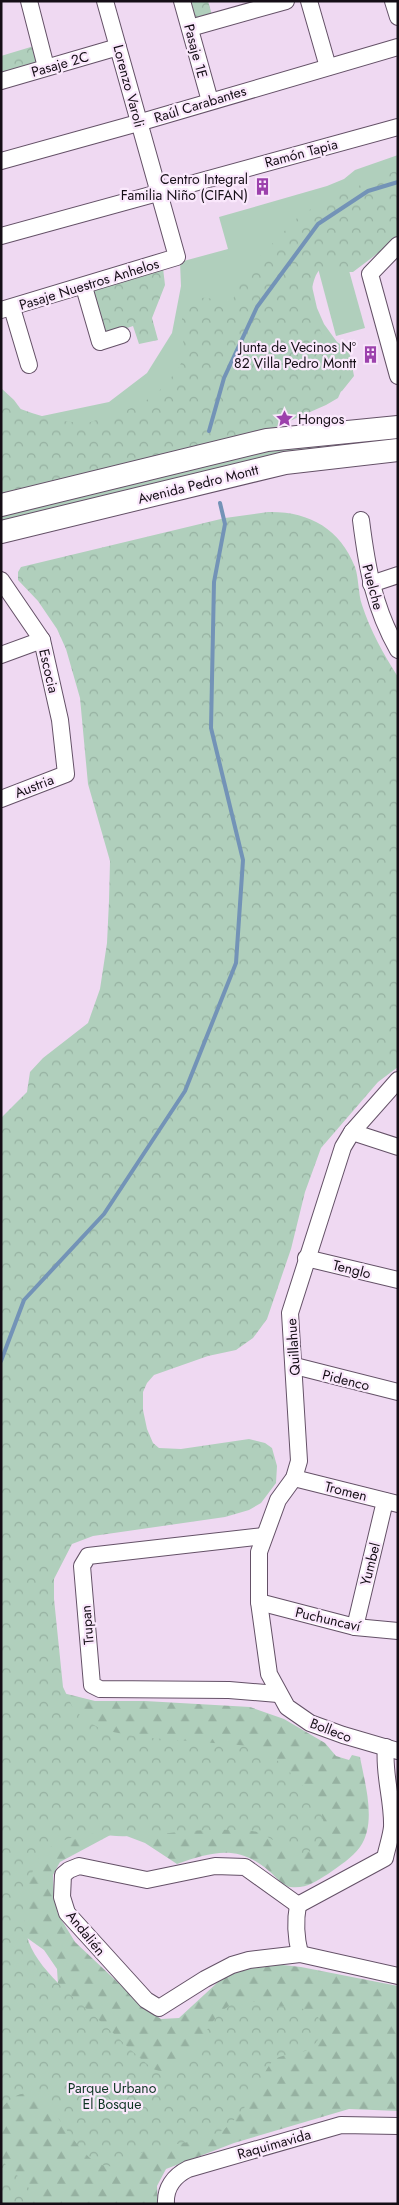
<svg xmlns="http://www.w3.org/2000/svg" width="399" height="2205" viewBox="0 0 399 2205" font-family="Jost,sans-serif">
  <defs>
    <pattern id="forest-firs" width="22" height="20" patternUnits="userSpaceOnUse" patternTransform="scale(1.25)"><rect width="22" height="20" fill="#b0cfbc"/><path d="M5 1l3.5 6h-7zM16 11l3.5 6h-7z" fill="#96b1a1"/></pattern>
    <pattern id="park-crowns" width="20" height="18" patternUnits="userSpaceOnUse" patternTransform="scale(1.25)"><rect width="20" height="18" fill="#b0cfbc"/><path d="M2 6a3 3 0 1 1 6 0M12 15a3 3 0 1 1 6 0" fill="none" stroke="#96b1a1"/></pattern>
  </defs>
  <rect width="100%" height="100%" fill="#efd9f2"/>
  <!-- grass -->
  <g fill="#b0cfbc">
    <path d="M398,155V224L328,238L311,282L317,308L324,324L337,342L349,350L354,376L342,391L319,400L1,487V388L14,400L28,419L109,402L147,373L172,333L181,286L180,262L228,249L219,217L327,186L344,179L355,170Z"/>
    <path d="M343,249L365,328L336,336L315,257Z"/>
    <path d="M398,434V444L1,522V513L291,442Z"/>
  </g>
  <!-- forest -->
  <path fill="url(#forest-firs)" d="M59,1692L95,1701H145L250,1707L284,1719L325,1743L336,1756L349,1760L352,1755L360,1757C365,1784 377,1823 360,1847C352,1858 339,1866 328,1874C315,1882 306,1889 290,1887C283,1886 274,1875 269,1871C238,1844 212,1852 177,1864L145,1843L116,1832L60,1862L53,1875L54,1899L58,1914L75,1942L145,2008L161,2019L179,2018L218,1982L236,1971L274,1964L301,1967L398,1986V2111L349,2109L234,2143L166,2169L157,2186L158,2204H1V2098L60,2015L57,1969L44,1950L23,1935L7,1896L83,1735Z"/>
  <!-- park -->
  <g fill="url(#park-crowns)">
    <path d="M186,1H208L212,15L192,21Z"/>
    <path d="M34,46L39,62L1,73V56Z"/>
    <path d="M398,170V238L353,272C342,273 341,267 331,266C311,263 310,300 312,313L341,374L342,389L338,398L326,405L262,433L1,504V401C29,413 57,423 88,423C122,411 150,407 173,375C176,371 180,367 181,363C190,342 170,313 195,300C207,293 219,304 231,303L235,295L233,284L301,214L369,181Z"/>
    <path d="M163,268L165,285L152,318L158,340L139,344L133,326L104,336L89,290Z"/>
    <path d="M268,512C308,511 340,528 355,567C359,579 358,593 362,605C370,630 384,655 398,677V1067L378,1082L321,1148L305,1192L291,1249L267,1319L253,1338L236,1350L208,1356L154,1375L147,1383L143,1392V1410L147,1429L153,1443L159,1448L181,1449L249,1439L265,1443L272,1448L277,1466L276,1483L261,1503L249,1510L225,1517L93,1536L72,1544L54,1579V1599L63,1687L73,1708L85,1720L103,1730L139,1737L251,1746C261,1750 272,1755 280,1763C297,1778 336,1816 321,1840C318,1847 312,1852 304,1853C289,1854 273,1838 260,1833C252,1830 242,1830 234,1830C198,1828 163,1835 128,1836C118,1837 108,1835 98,1834C87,1833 68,1838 58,1843C39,1851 34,1865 29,1884C24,1900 23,1920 27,1936C35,1969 77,1999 100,2021C118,2037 134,2054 153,2069C195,2084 200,2018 233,2004C245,1998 262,2004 274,2005C287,2007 304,2006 315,2014C325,2022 322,2036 315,2044C304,2058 282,2050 271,2063C263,2073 260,2086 253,2096C247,2105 231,2125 223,2130C199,2144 169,2143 143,2152C132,2156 124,2164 112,2166C70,2172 48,2052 1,2109V1118L27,1092L30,1072L43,1058L88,1023L100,989L107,943L109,901L110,861L88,784L80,698L66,649L57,629L38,601L18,580V572L21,567L225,518Z"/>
    <path d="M1,2159C13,2176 33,2181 33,2204H1Z"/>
  </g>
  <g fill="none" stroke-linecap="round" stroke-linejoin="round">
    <!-- stream -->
    <g stroke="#7393b7" stroke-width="4">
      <path d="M209,431L224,378L257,307L318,224L368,191L398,182"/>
      <path d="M1,1361L24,1300L104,1214L185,1091L236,963L243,860L211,728L214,582L225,524L220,503"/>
    </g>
    <defs>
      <g id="minor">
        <path d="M29,1L46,67"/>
        <path d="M182,1L210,101"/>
        <path d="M309,1L328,67"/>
        <path d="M393,1L398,17"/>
        <path d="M190,28L286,1"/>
        <path d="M1,81L118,47"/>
        <path d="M1,161L138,123L398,47"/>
        <path d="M1,236L398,127"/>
        <path d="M398,245L370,274L398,376"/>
        <path d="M84,287L100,342L122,335"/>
        <path d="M12,308L29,365"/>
        <path d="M1,310L177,257L105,1"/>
        <path d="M361,520C367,568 374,608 398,650"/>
        <path d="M1,580L42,640L60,720L66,774L1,799"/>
        <path d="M371,584L398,575"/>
        <path d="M1,655L42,640"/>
        <path d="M398,1080L352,1132L343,1147L290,1313L299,1461L294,1478L278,1500L259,1552V1602L269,1674L287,1707L310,1723L343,1735L398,1751"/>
        <path d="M352,1132L398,1147"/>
        <path d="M306,1258L398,1280"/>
        <path d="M295,1366L398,1392"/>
        <path d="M294,1478L398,1504"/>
        <path d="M264,1536L88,1556L82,1566L92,1685L100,1689L229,1690L278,1694"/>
        <path d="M259,1602L355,1627L398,1631"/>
        <path d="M355,1627L385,1501"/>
        <path d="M298,1905L245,1867L215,1866L147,1880L79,1866L69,1870L63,1875L62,1897L67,1913L146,2000L159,2008L205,1979L232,1965L249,1960L300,1954L398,1976"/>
        <path d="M298,1905L385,1858C387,1848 391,1837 392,1827C393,1800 383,1774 386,1747"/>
        <path d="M298,1905C295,1921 296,1938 300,1954"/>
        <path d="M166,2204C165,2188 174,2176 188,2169L341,2125L398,2126"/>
      </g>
      <g id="secondary">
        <path d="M1,505L267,440L398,427"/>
        <path d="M1,532L285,463L398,450"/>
      </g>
    </defs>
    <!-- minor casing -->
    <use href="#minor" stroke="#645167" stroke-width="18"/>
    <!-- secondary casing -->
    <use href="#secondary" stroke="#645167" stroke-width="24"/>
    <!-- minor -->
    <use href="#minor" stroke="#fff" stroke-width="16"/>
    <!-- secondary -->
    <use href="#secondary" stroke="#fff" stroke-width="22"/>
  </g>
  <!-- icons -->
  <defs>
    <symbol id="building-bare" viewBox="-9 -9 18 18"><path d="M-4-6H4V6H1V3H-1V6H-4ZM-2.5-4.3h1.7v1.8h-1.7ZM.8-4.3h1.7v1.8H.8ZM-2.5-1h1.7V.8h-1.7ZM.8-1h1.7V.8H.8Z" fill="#9c41ac" stroke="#fae8fc" stroke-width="2.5" paint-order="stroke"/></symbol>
    <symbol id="sight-bare" viewBox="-9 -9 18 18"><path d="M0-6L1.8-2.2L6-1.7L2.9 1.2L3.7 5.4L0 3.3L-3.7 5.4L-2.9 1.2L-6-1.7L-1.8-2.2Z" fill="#9c41ac" stroke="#fae8fc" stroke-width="2.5" paint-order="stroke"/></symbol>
  </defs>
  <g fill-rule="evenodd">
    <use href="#building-bare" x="250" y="174" width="25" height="25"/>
    <use href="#building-bare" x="358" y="342" width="25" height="25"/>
    <use href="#sight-bare" x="272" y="406" width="25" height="25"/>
  </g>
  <g text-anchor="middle" stroke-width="4.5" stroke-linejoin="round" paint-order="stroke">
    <!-- street labels -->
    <g font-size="14" fill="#150e16" stroke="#fae8fc">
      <text transform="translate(196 51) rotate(75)" y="5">Pasaje 1E</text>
      <text transform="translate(60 64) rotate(-16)" y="5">Pasaje 2C</text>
      <text transform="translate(129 86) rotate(75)" y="5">Lorenzo Varoli</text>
      <text transform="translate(200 104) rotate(-17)" y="5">Raúl Carabantes</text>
      <text transform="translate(301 153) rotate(-15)" y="5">Ramón Tapia</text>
      <text transform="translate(89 284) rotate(-17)" y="5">Pasaje Nuestros Anhelos</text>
      <text transform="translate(198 484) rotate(-14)" y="5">Avenida Pedro Montt</text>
      <text transform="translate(373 587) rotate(75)" y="5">Puelche</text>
      <text transform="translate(49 671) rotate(77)" y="5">Escocia</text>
      <text transform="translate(34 786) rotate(-21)" y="5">Austria</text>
      <text transform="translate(352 1269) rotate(14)" y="5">Tenglo</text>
      <text transform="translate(293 1347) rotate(-94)" y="5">Quillahue</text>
      <text transform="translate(346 1380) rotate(14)" y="5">Pidenco</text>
      <text transform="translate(346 1491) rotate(14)" y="5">Tromen</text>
      <text transform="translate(370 1564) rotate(-76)" y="5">Yumbel</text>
      <text transform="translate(328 1619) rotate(13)" y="5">Puchuncaví</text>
      <text transform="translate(87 1625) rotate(-95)" y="5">Trupan</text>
      <text transform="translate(331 1730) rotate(21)" y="5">Bolleco</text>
      <text transform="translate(86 1933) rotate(51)" y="5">Andalién</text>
      <text transform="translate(274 2144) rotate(-16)" y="5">Raquimavida</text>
    </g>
    <!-- poi labels -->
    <g font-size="14" fill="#150e16" stroke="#fae8fc" text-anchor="end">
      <text x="248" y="184">Centro Integral<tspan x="248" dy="16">Familia Niño (CIFAN)</tspan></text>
      <text x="356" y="352">Junta de Vecinos Nº<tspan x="356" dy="16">82 Villa Pedro Montt</tspan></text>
      <text x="298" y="424" text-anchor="start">Hongos</text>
    </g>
    <!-- park labels -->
    <g font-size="14" fill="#0c3421" stroke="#fae8fc">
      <text x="112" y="2093">Parque Urbano<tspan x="112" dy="16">El Bosque</tspan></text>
    </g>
  </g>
  <!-- border -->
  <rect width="399" height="2205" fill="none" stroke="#150e16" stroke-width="5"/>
</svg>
